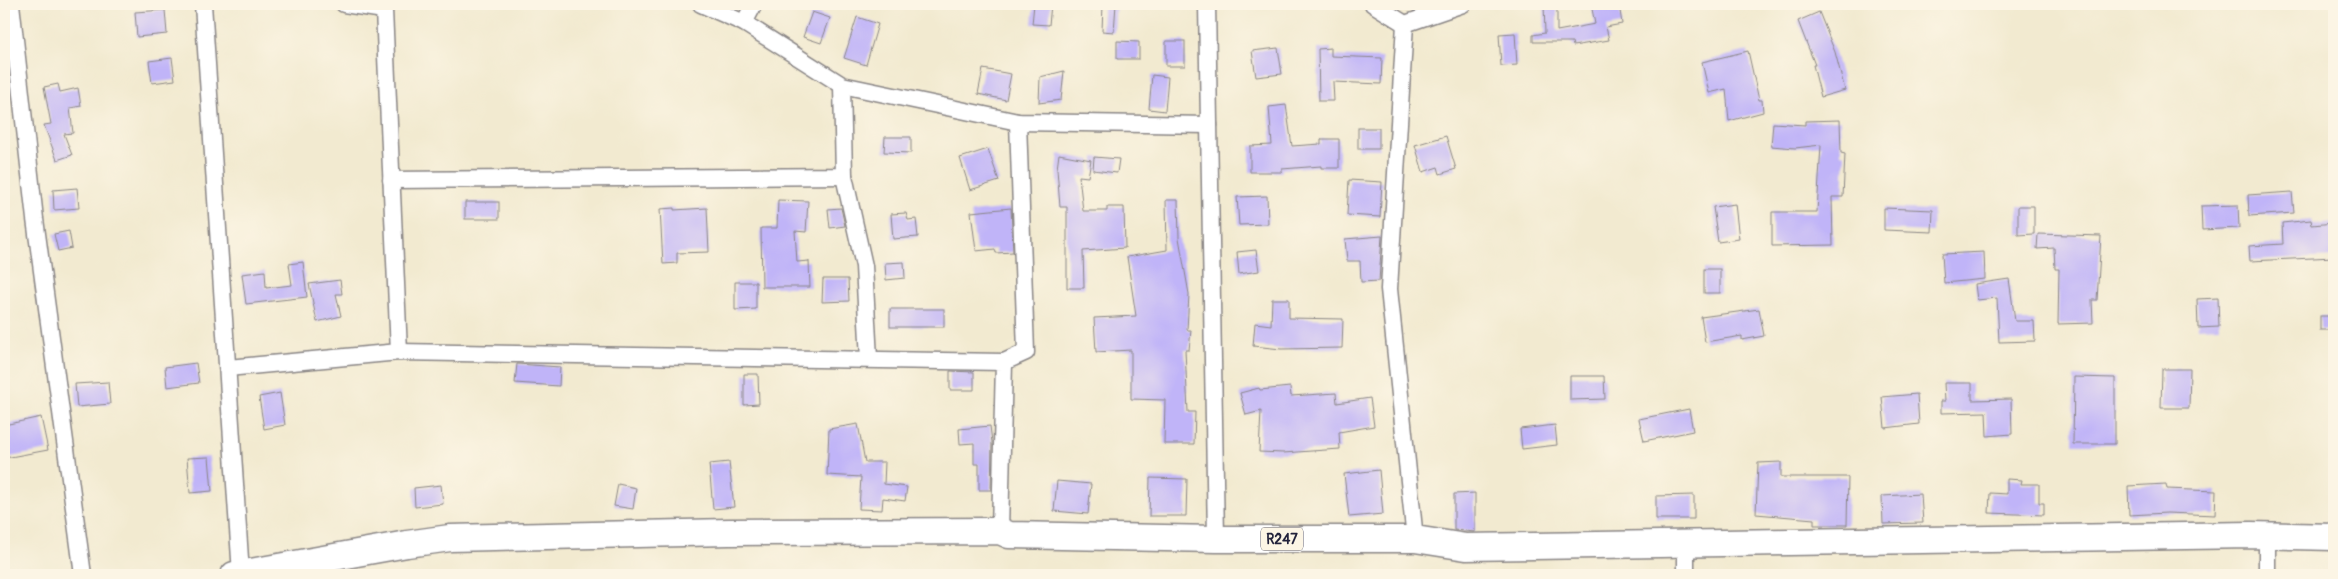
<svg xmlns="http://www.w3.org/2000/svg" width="2338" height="579" viewBox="0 0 2338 579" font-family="Pangolin,sans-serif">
  <rect width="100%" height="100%" fill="#fcf5e5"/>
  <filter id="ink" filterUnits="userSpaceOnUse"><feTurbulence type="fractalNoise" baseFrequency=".02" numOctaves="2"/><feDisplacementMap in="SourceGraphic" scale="10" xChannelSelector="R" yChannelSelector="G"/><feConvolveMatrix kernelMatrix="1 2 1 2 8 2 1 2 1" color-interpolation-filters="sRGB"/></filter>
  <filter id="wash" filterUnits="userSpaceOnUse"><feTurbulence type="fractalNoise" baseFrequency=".0096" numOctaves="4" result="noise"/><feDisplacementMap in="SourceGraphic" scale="20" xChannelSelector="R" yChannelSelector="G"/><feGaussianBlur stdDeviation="1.12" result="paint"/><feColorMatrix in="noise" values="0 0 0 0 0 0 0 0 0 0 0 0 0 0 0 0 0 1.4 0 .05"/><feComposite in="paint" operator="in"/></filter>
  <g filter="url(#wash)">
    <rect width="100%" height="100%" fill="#f2ead0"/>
    <g id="blocks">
      <!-- building -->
      <g fill="#c0b4f8">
        <path d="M1034,4H1051L1049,25L1032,24Z"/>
        <path d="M1103,4H1116L1114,32L1102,31Z"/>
        <path d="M1544,4H1557V31L1595,24L1591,4H1619L1622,24L1606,27L1609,40L1573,46L1572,42H1533V35L1545,33Z"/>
        <path d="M165,10L167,34L137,37L135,12Z"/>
        <path d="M812,12L830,18L821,43L803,37Z"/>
        <path d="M1819,12L1835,52L1845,90L1821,97L1813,65H1815L1798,21Z"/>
        <path d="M857,17L878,24L866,65L844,58Z"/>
        <path d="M1515,33L1517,65L1501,66L1499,34Z"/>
        <path d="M1117,41L1139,42V59H1117Z"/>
        <rect x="1166" y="41" width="19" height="25"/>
        <path d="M1278,48L1282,74L1256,77L1252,51Z"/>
        <path d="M1331,48V56L1382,58L1381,84L1333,82L1334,101H1319L1318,49Z"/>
        <path d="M1748,51L1759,100H1762L1763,112L1729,121L1726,89L1709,93L1702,62Z"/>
        <path d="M172,58L175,80L152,83L149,61Z"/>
        <path d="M983,69L1011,74L1006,100L978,94Z"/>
        <path d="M1064,71L1061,100L1039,103L1040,77Z"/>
        <path d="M1152,75L1168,77L1165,111L1149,109Z"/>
        <path d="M58,84L60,92L78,88L81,106L70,108L73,133L64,134L72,155L57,160L44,125L51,124L44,87Z"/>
        <path d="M1286,105L1292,146L1321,144V139H1339V168H1321V166L1282,169V172H1250V146L1272,145L1269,107Z"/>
        <path d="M1840,120L1841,153L1845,154L1843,197H1832L1833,245L1772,246V212H1817L1821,145L1795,148L1771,146L1773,123L1805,125V121Z"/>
        <rect x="1358" y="128" width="21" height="21"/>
        <path d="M1446,136L1456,169L1440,174L1438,167L1423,172L1415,145Z"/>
        <path d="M885,137H911V153L884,152Z"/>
        <path d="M988,149L999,181L970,190L960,158Z"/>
        <path d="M1059,154L1091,160L1088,177L1079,176L1083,211H1107V207H1124L1125,248L1083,251L1084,288H1067V207H1060L1057,169Z"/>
        <path d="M1094,157L1119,159L1117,173L1093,170Z"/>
        <path d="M1349,180L1382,182L1380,217L1347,215Z"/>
        <path d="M77,188L79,208L54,210L53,190Z"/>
        <path d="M2292,192L2294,213L2249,216L2248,195Z"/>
        <path d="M1267,196L1268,224L1239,225L1237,197Z"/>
        <path d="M778,200L808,201L806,232L795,231L797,262L809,261L810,287H762L761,228H777Z"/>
        <path d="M1166,200H1178L1179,238L1189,294L1187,330H1191L1189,350H1185L1188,412H1195L1194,444H1164L1165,400L1131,399V350L1096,352L1094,318L1136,316L1127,257L1167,250Z"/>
        <rect x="465" y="202" width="34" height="17"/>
        <path d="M1735,204L1739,239L1718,242L1713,207Z"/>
        <path d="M2238,205L2239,228L2202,230L2201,206Z"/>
        <path d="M2018,206H2034V234L2018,235Z"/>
        <path d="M674,208V210L707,208L709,252L677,253V263L663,264L660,209Z"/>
        <path d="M841,208L845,226L830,228L828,209Z"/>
        <path d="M1011,208L1013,252L996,253L995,249L976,251L971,212Z"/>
        <path d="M1884,208L1933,210L1932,232L1884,230Z"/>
        <path d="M906,213L908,220L916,219L918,237L893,239L891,214Z"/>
        <path d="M2311,220L2312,225L2334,223V257L2250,261L2249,246L2283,244L2282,223Z"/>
        <path d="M69,231L72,248L58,251L54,234Z"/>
        <path d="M2038,234L2101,236L2097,300H2092L2093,323L2058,324L2059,269H2055L2054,248L2037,249Z"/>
        <path d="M1382,236L1379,281L1361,282L1360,261H1347L1345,239Z"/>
        <path d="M1256,250L1259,271L1239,274L1237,252Z"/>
        <path d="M1984,252L1985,279L1944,283L1942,254Z"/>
        <path d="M303,262L307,297L246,304L242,274L265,271L266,288L292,285L289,264Z"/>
        <path d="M904,262L905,278L886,280L885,263Z"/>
        <rect x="1704" y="269" width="16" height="24"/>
        <path d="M823,279H848L849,301L822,302Z"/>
        <path d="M2009,279L2015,321H2034L2035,341L1999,342L1997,298L1977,300L1975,284Z"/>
        <path d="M340,280L342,294H336L341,316L317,322L309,284Z"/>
        <path d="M735,282H756V309L735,310Z"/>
        <path d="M2218,298L2219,327L2198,328L2197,299Z"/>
        <path d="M1272,299H1289V318L1343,319L1342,348L1281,349L1253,346L1255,323L1271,325Z"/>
        <rect x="890" y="309" width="54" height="18"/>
        <path d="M1759,309L1764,336L1742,340V336L1705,342L1701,317Z"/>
        <rect x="2320" y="316" width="14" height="14"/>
        <path d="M196,363L199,383L167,387L165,367Z"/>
        <path d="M517,364L560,367L559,386L515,383Z"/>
        <path d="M2162,369H2190L2189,408H2161Z"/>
        <path d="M950,371L974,372V390H950Z"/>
        <path d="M744,374H758L759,404L744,405Z"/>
        <path d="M1570,376H1604L1605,399L1570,400Z"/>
        <path d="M2074,377L2115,378V444H2073Z"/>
        <path d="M108,382L110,404L77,407L75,384Z"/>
        <path d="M1944,383H1972V400L2011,399L2012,434L1987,436L1986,412L1941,413V401H1945Z"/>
        <path d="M1290,387L1291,396L1336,393L1337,403L1370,398L1374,426L1339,432L1340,449L1283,453L1259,452L1261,411L1246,415L1240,393L1259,388L1260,390Z"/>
        <path d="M280,393L285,425L264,429L259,397Z"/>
        <path d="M1917,394L1919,424L1885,428L1882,397Z"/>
        <path d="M1689,409L1693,431L1644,441L1639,419Z"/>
        <path d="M41,417L48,450L5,458L4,425Z"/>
        <path d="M858,424L865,462H885L884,484L907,487L905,501L883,498L882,510L859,509L861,477L827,475L829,429Z"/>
        <path d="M1555,425L1557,445L1522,449L1520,429Z"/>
        <path d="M990,426L992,442L991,490H979V464H974V443L960,444L959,429Z"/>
        <path d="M209,457L212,491L190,493L187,458Z"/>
        <path d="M729,462L734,507L713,509L709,464Z"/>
        <path d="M1781,462V477H1848L1847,525H1814V519L1756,514L1758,463Z"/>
        <path d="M1379,470L1383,514L1349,517L1344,474Z"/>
        <path d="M1150,478L1187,479L1186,516H1149Z"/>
        <path d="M2007,479L2022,480L2021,484H2039V503H2044V515L1989,513L1990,493L2007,494Z"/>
        <path d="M1057,481L1091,484L1088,514L1054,511Z"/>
        <path d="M618,484L636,488L633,509L614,506Z"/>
        <path d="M2166,484L2167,489L2216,491L2215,515L2167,513L2129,515L2128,486Z"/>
        <path d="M441,485L443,504L415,507L414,488Z"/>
        <path d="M1475,493V532L1454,530V494Z"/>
        <path d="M1921,494L1923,523L1883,524L1882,496Z"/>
        <path d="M1694,495V519H1656V496Z"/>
      </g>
    </g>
  </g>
  <g filter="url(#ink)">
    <use href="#blocks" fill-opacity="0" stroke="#8a8686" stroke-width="1"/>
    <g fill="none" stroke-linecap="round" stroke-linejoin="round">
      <defs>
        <g id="street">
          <path d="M11,4L35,219L83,575"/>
          <path d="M203,4L241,574"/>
          <path d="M344,4L384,10L399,352"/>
          <path d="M701,4L744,23L842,85L1018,122L1209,125"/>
          <path d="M1207,4L1216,539"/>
          <path d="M1373,4L1405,24L1463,4"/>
          <path d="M744,23L754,4"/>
          <path d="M1405,24L1389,289L1415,539"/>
          <path d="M844,176L864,266L869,359"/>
          <path d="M391,180L844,176L842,85"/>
          <path d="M1004,362L1026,352L1018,122"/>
          <path d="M228,368L399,352L1004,362L1000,531"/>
          <path d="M2267,535V575"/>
          <path d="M1686,544V575"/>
        </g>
        <path id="primary" d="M234,575L407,544L450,538L729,532L1000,531L1009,535L1216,539H1415L1466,547L2251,535L2334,537"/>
      </defs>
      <!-- street casing -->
      <use href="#street" stroke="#8a8686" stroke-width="19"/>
      <!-- primary casing -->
      <use href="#primary" stroke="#8a8686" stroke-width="29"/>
      <!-- street -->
      <use href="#street" stroke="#fff" stroke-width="16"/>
      <!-- primary -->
      <use href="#primary" stroke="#fff" stroke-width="26"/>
    </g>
  </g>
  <g text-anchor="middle" stroke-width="4.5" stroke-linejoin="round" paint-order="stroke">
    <!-- shield labels -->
    <rect fill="#fcf5e5" stroke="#63616e" stroke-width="1" x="1261" y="527.5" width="42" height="23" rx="4"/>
    <g font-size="14" font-weight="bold" fill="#22223b">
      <text x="1282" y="544">R247</text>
    </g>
  </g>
  <!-- margin -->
  <rect width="2338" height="579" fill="none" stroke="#fcf5e5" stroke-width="20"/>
</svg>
